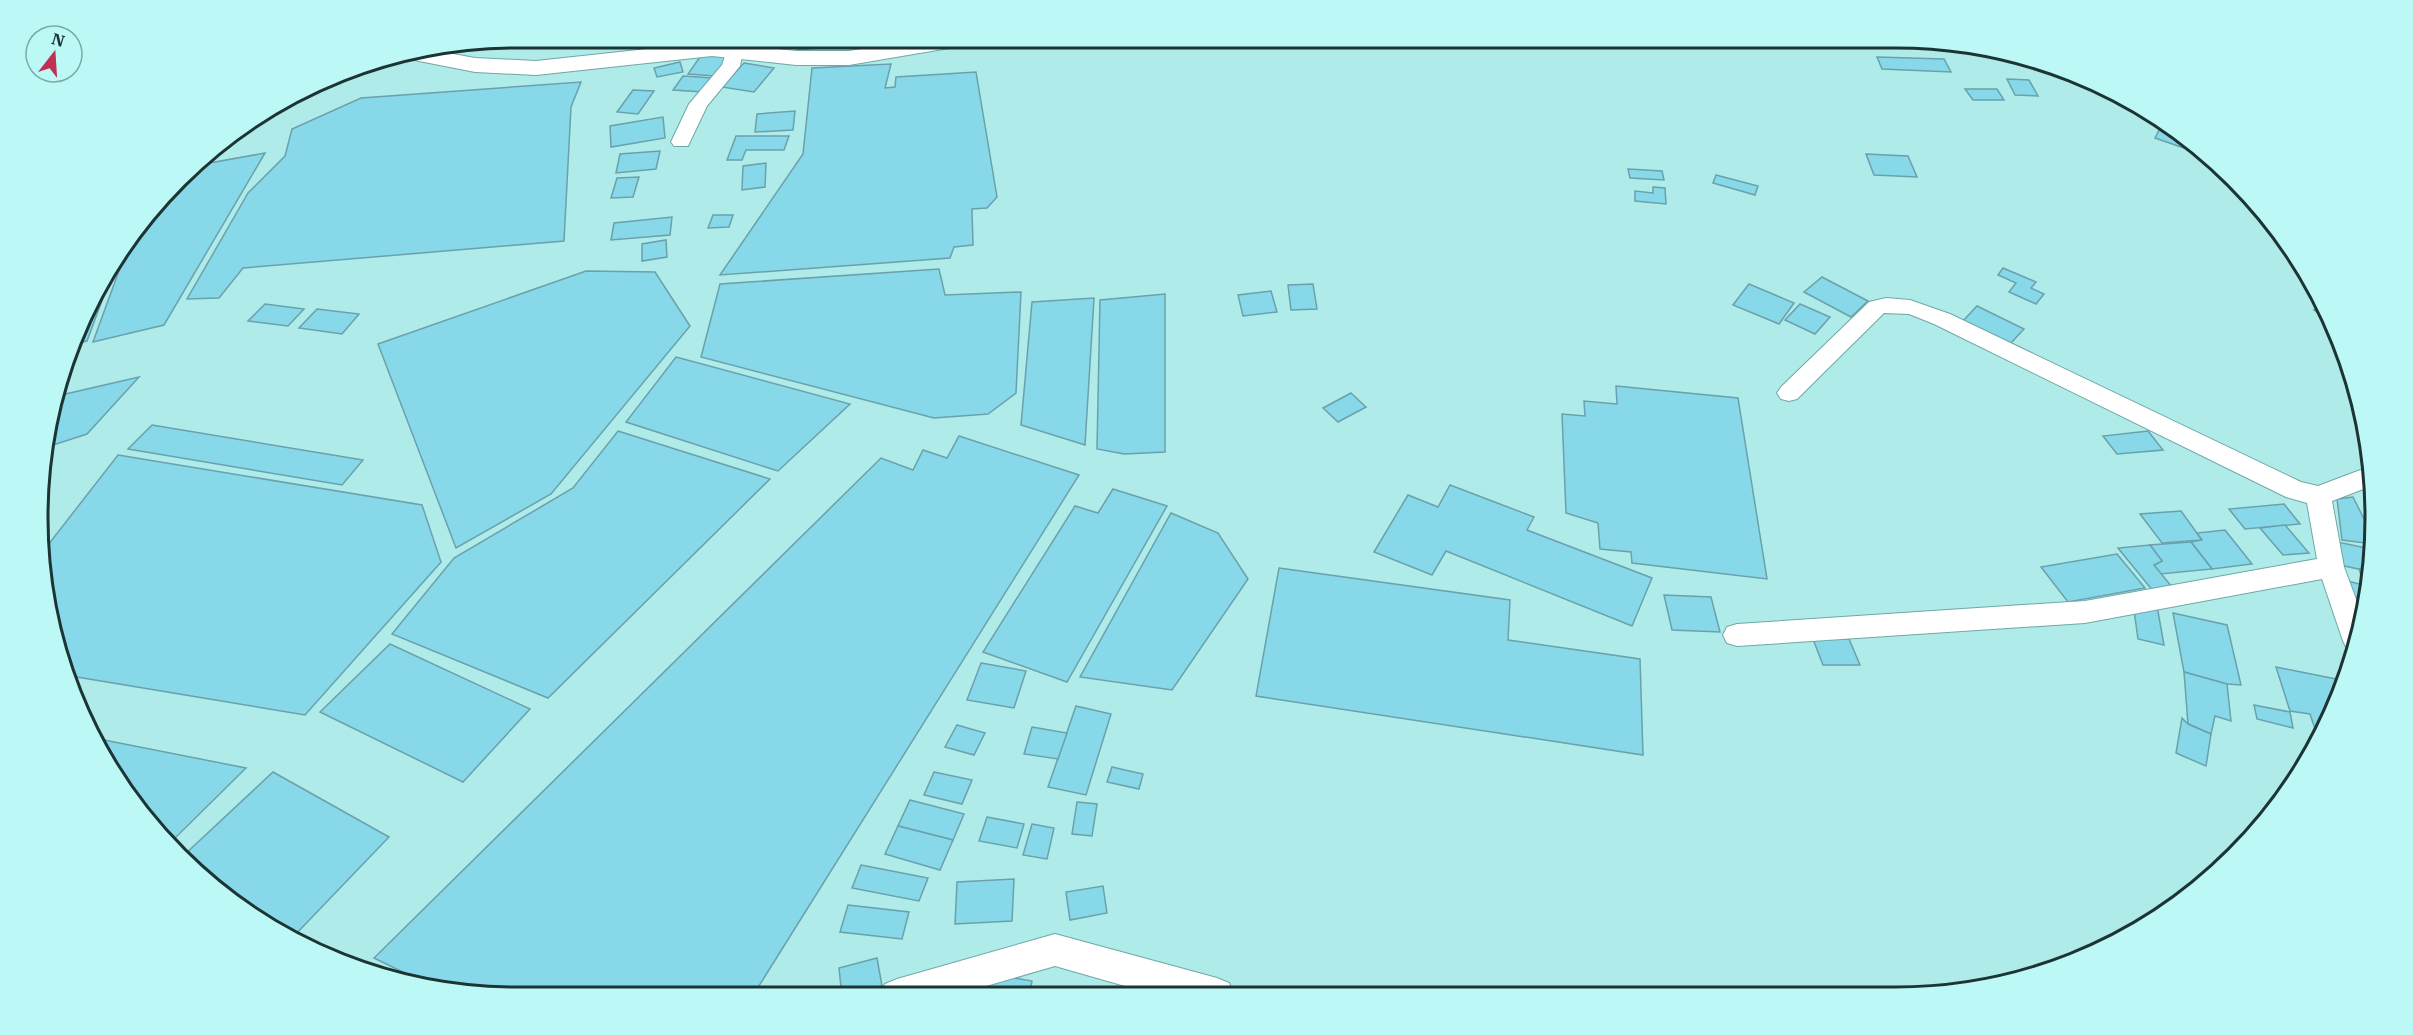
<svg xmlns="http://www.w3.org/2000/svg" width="2413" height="1035" viewBox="0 0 2413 1035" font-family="'IBM Plex Serif',serif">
  <rect width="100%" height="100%" fill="#afebe8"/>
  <!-- building -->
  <g fill="#87d8e8" stroke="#6aa1ac" stroke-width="1.5">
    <path d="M1883,38H1896L1940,46L1887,45Z"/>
    <path d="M820,40V48L797,50V42Z"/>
    <path d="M702,54L728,56L715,76L688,74Z"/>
    <path d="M1877,57L1944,59L1951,72L1882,69Z"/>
    <path d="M680,62L683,72L657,77L654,68Z"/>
    <path d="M744,63L774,68L754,92L722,87Z"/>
    <path d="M891,64L885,88L895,87L896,77L976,72L997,197L987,208L972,209L973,245L954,247L950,258L720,275L803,154L812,68Z"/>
    <path d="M683,76L713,78L704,92L673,90Z"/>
    <path d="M2007,79L2029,80L2038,96L2015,95Z"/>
    <path d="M581,82L571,107L564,241L243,268L219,298L187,299L248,193L285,156L292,129L361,98Z"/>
    <path d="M1965,89H1997L2004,100H1973Z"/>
    <path d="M633,90L654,91L638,114L617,112Z"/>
    <path d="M795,111L793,130L755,132L757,114Z"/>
    <path d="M663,117L665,138L611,147L610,126Z"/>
    <path d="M2163,122L2189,140L2184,148L2155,138Z"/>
    <path d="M736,136H789L784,150H746L742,160H727Z"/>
    <path d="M660,151L656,169L616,173L620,154Z"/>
    <path d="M265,153L164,325L93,342L128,246L193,166Z"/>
    <path d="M1866,154L1908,156L1917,177L1874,175Z"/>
    <path d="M766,163L765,187L742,190L743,166Z"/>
    <path d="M1628,169L1662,171L1664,180L1630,178Z"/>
    <path d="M1716,175L1758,186L1755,195L1713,183Z"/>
    <path d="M639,177L633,197L611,198L617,178Z"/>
    <path d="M1653,187L1665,188L1666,204L1635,201V191L1653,193Z"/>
    <path d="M713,215H733L729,227L708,228Z"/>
    <path d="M672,217L670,235L611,240L614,223Z"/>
    <path d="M666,240L667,257L642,261V244Z"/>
    <path d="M117,260L87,341L77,343L102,278Z"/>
    <path d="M2003,268L2036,282L2031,288L2044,294L2036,304L2009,292L2016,283L1998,275Z"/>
    <path d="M939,269L945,295L1021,292L1016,393L988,414L934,418L701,357L720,284Z"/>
    <path d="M586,271L655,272L690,326L551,494L456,548L378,344Z"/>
    <path d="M1822,277L1868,301L1851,317L1804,292Z"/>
    <path d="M1313,284L1317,309L1291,310L1288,285Z"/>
    <path d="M1749,284L1794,303L1779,324L1733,305Z"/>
    <path d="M1271,291L1277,312L1243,316L1238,295Z"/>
    <path d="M1165,294V452L1124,454L1097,449L1100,300Z"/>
    <path d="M1094,298L1085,445L1021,425L1032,302Z"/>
    <path d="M265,304L304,309L288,326L248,321Z"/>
    <path d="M1800,304L1830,317L1815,334L1785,320Z"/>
    <path d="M1977,306L2024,329L2009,345L1962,322Z"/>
    <path d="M2327,307L2334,326L2314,310Z"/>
    <path d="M317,309L359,314L342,334L299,328Z"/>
    <path d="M676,357L850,404L778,471L626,422Z"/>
    <path d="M139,377L87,434L44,448L47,424L57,396Z"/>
    <path d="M1616,386L1738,398L1767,579L1632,563L1631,552L1600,549L1598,523L1566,513L1562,414L1585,416L1584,401L1617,404Z"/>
    <path d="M1351,393L1366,407L1338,422L1323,408Z"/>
    <path d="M152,425L363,460L342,485L128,449Z"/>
    <path d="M618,431L770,479L548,698L392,634L454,558L573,488Z"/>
    <path d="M2148,431L2163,450L2117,454L2103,436Z"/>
    <path d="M959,436L1079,475L752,997L518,998L421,981L374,958L881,458L913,470L923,450L947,458Z"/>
    <path d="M118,455L422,505L441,562L305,715L71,676L47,611L41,554Z"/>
    <path d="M1450,485L1534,517L1527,530L1652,578L1632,626L1446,551L1432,575L1374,552L1408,495L1438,507Z"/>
    <path d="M1113,489L1167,506L1067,682L983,652L1075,506L1098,513Z"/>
    <path d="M2353,497L2373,537V544L2342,540L2337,499Z"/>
    <path d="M2284,504L2300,524L2245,529L2229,509Z"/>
    <path d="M2181,511L2202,540L2162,543L2140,514Z"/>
    <path d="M1171,513L1218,533L1248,579L1172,690L1080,677Z"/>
    <path d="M2285,525L2309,553L2283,555L2260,528Z"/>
    <path d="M2225,530L2252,564L2212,569L2191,542L2202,540L2197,533Z"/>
    <path d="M2332,541L2372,549V572L2340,565Z"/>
    <path d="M2191,542L2212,569L2160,574L2154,565L2162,561L2150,545Z"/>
    <path d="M2150,545L2162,561L2154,565L2172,587L2153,591L2118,548Z"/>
    <path d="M2117,554L2145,588L2068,602L2041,567Z"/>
    <path d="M1279,568L1510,600L1508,640L1640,659L1643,755L1256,696Z"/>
    <path d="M2359,569L2372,572L2367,599L2351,596L2347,581L2364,585Z"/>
    <path d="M1664,595L1711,597L1720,632L1672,630Z"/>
    <path d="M2157,606L2164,645L2138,639L2134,610Z"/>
    <path d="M2173,613L2227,625L2241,685L2227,684L2184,672Z"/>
    <path d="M1813,639H1849L1860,665H1823Z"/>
    <path d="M390,644L530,709L463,782L320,712Z"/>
    <path d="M981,663L1026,671L1014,708L967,700Z"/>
    <path d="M2276,667L2341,680L2343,685L2321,731L2315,729L2310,714L2290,711Z"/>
    <path d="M2184,672L2227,684L2231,721L2215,716L2211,734L2188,724Z"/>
    <path d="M2254,705L2290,712L2293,728L2257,719Z"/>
    <path d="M1076,706L1111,714L1086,795L1048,787Z"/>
    <path d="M2182,718L2188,724L2211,734L2206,766L2176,753Z"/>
    <path d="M957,725L985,733L974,755L945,747Z"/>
    <path d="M1032,727L1067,733L1058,759L1024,754Z"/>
    <path d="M94,738L246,768L171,842L102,757Z"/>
    <path d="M1112,767L1143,774L1139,789L1107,782Z"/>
    <path d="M273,772L389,837L291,939L278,933L201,879L183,856Z"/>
    <path d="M934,772L972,780L962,804L924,795Z"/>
    <path d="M910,800L964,814L953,840L898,826Z"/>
    <path d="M1077,802L1097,804L1092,836L1072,834Z"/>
    <path d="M987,817L1024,824L1017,848L979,841Z"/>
    <path d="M1032,824L1054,828L1047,859L1023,855Z"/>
    <path d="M898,826L953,840L940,870L885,854Z"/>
    <path d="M861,865L928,878L919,901L852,888Z"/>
    <path d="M1014,879L1012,921L955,924L957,882Z"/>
    <path d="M1103,886L1107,913L1070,920L1066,892Z"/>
    <path d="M848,905L909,912L902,939L840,932Z"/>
    <path d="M877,958L882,986L842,997L839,968Z"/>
    <path d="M369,963L399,978L360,971Z"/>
    <path d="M1002,976L1032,981L1029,996H965L968,989Z"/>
  </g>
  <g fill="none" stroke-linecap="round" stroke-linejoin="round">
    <defs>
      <g id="minor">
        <path d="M734,46L740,47L743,51L740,66L707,106L688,146H674L671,142L689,104L722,65L728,47Z"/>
        <path d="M1886,298L1910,300L1950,314L2301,482L2318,486L2371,466L2374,485L2332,501L2344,567L2363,618L2355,652L2347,649L2343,641L2322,579L2085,623L1737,646L1727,643L1723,635L1727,627L1737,624L2085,601L2317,559L2307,503L2286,497L1934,324L1909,314L1884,313L1797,399L1789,401L1781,399L1777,393L1781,387L1869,302Z"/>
        <path d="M1055,934L1217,978L1229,983L1234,995L1160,996L1055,966L952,996H880L885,984L897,979Z"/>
      </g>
      <path id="tertiary" d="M931,38H978L975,43L967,45L849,65H796L712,56L536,75L475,72L419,61L411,59L409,55L437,51L475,58L536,61L712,42L796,51H849Z"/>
    </defs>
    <!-- minor casing -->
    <use href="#minor" stroke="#6fa8a6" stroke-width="2"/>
    <!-- tertiary casing -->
    <use href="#tertiary" stroke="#6fa8a6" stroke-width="2"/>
    <!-- minor -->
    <use href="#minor" fill="#fff" fill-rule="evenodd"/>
    <!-- tertiary -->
    <use href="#tertiary" fill="#fff" fill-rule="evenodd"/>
  </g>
  <!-- crop -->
  <path d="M0 0H2413V1035H0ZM517 48H1896A469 469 0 0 1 2365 517V518A469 469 0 0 1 1896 987H517A469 469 0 0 1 48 518V517A469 469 0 0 1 517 48Z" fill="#bcf8f5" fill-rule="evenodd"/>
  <path fill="none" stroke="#1c3433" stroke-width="3" d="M517 48H1896A469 469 0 0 1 2365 517V518A469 469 0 0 1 1896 987H517A469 469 0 0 1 48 518V517A469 469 0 0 1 517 48Z"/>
  <!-- north arrow -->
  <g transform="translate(54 54) rotate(17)"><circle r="28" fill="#bcf8f5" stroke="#7caaa7" stroke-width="1.5"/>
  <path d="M0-4.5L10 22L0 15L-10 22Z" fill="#c03052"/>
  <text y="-9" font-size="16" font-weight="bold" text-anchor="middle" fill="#1c3433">N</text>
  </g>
</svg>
